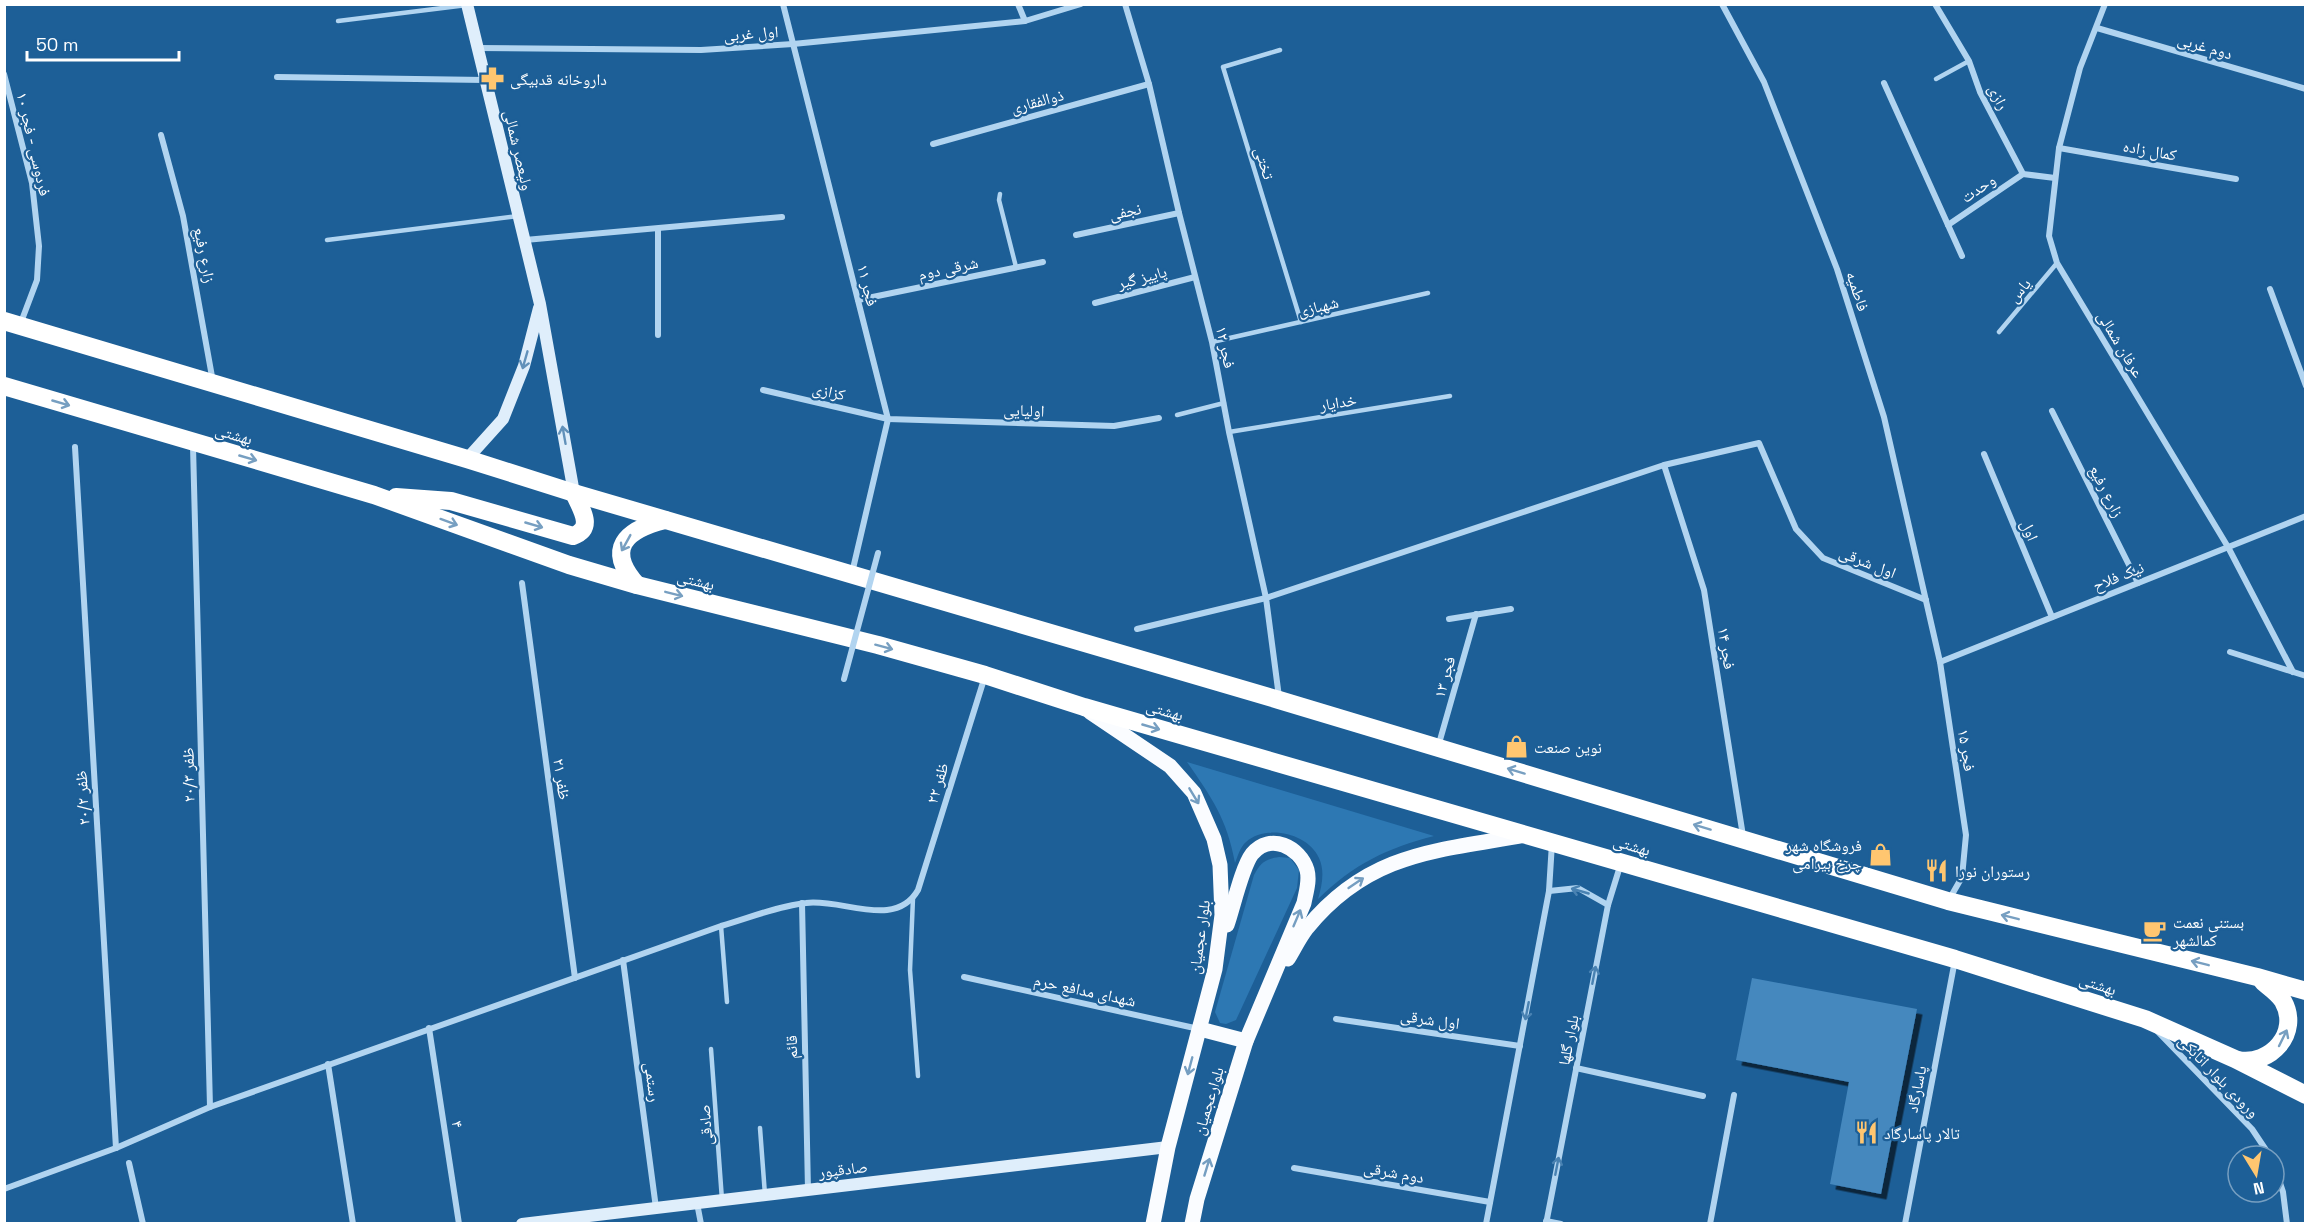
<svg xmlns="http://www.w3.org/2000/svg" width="2310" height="1228" viewBox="0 0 2310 1228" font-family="'Space Grotesk','Noto Naskh Arabic',sans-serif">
  <defs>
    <filter id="shadow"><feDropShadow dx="5.5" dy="5.5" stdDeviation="0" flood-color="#0009"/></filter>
  </defs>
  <rect width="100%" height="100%" fill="#1d5f97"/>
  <!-- green -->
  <g fill="#2d78b3">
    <path d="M1187,762L1434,836C1387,848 1354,864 1318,899C1322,886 1325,871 1319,858C1308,833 1266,824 1246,842C1240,847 1238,856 1235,863C1227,819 1212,798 1187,762Z"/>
    <path d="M1279,857L1290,858L1299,870L1297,888L1236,1020L1226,1024L1220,1023L1215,1012L1254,875C1260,863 1265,859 1279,857Z"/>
  </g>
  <!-- building -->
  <path fill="#4588be" filter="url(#shadow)" d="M1752,978L1917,1009L1881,1194L1830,1184L1849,1082L1736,1060Z"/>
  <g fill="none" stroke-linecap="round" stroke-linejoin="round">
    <!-- lane -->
    <g stroke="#b1d4f0" stroke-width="4.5">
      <path d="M338,21L467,5"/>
      <path d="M1280,50L1223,67L1301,322"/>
      <path d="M1936,79L1969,61"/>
      <path d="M1000,194L999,200L1016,267"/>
      <path d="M327,240L518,216"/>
      <path d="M1999,332L2057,263"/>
      <path d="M1212,342L1428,293"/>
      <path d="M1177,415L1224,403"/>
      <path d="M1229,432L1450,396"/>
      <path d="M913,898L910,970L918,1076"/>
      <path d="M721,926L727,1002"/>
      <path d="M711,1049L722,1200"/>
      <path d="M760,1128L765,1195"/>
    </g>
    <!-- street -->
    <g stroke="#b1d4f0" stroke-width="6">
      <path d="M783,4L888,419L852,573"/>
      <path d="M1018,4L1025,21"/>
      <path d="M1125,4L1149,84L1179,213L1212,342L1229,432L1266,598L1279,697"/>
      <path d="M1722,4L1764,82L1837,269L1884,417L1940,662L1966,835L1962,877L1950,898"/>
      <path d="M1935,4L1969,61L1980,92L2023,174L2055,178"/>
      <path d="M2105,4L2080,68L2059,148L2049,236L2057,263L2228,547L2293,672"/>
      <path d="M2097,28L2306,89"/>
      <path d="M478,48L701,50L793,44L1025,21L1081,4"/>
      <path d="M4,74L32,183L39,246L37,280L20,325"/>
      <path d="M277,77L485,80"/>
      <path d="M1884,83L1962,256"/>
      <path d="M161,135L183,216L213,382"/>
      <path d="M933,144L1149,84"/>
      <path d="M2059,148L2236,179"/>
      <path d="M1948,225L2023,174"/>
      <path d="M1076,235L1179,213"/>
      <path d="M525,240L782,217"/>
      <path d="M2270,289L2306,386"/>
      <path d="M858,300L1043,262"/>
      <path d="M1095,303L1195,277"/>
      <path d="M658,335V229"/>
      <path d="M763,390L888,419L1114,426L1159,418"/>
      <path d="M2052,411L2138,583"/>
      <path d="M193,446L210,1107"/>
      <path d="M75,447L116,1148"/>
      <path d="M1984,454L2052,617"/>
      <path d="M1664,465L1704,590L1743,836"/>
      <path d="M522,583L575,978"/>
      <path d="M1449,619L1511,609"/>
      <path d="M1137,629L1266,598L1664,465L1759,443L1796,529L1823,558L1926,600"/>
      <path d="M2230,652L2306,676"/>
      <path d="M1940,662L2306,516"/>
      <path d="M1438,747L1476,614"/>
      <path d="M1549,891L1578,888L1608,905"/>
      <path d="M802,903L808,1190"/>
      <path d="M623,960L656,1208"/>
      <path d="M964,977L1199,1029"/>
      <path d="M1336,1019L1520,1046"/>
      <path d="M429,1028L459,1224"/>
      <path d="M2158,1032L2252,1129L2270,1156"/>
      <path d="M328,1064L353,1224"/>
      <path d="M1576,1068L1703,1096"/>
      <path d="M129,1163L143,1224"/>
      <path d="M2274,1165L2283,1192L2287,1224"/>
      <path d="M1294,1168L1490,1202"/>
      <path d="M4,1189L116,1148L210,1107L721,926C749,918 778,906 806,903C842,898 895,930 918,890L985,676"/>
      <path d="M697,1203L701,1224"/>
      <path d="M1546,1221L1561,1224"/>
      <path d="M1486,1224L1549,891L1552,843"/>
      <path d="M1546,1224L1608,905L1621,863"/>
      <path d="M1710,1224L1734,1095"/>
      <path d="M1905,1224L1955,960"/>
    </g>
    <!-- secondary -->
    <g stroke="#dfeefb" stroke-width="12">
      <path d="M467,4L540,304L574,493"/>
      <path d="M467,459L503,419L524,366L539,308"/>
      <path d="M522,1224L1168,1147"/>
    </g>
    <!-- primary -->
    <g stroke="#fafcff" stroke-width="15">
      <path d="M1090,712L1170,766L1194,793L1214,839L1220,865L1222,915L1215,969L1168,1147L1153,1224"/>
      <path d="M1288,959C1294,949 1300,937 1307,928C1369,852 1437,851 1526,835"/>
      <path d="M1200,1029L1246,1041"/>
      <path d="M1192,1224L1197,1199L1246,1041L1304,903C1306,892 1310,881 1307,870C1300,847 1270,832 1252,854C1242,867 1233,908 1227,925"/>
    </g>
    <!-- highway -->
    <g stroke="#fff" stroke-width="18">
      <path d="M4,321L467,459L574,493L1279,700L1948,901L2257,977L2306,991"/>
      <path d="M4,386L374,495L569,565L637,585L878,645L985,675L1084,707L1955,959L2145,1019L2235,1059L2306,1095"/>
      <path d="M396,497L451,501L573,536C595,528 581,509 574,493"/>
      <path d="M637,585C605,549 625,530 665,520"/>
      <path d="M2238,1060C2270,1066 2301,1033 2283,1001C2278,993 2270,988 2263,982"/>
    </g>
    <!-- street-bridge -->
    <path stroke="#b1d4f0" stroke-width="6" d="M844,679L878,553"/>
  </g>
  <!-- one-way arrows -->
  <defs><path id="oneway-shaft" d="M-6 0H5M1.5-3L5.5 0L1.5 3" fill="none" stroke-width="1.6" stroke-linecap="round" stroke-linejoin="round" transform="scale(1.5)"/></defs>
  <g stroke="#6191ba">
    <use href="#oneway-shaft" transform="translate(525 360) rotate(106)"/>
    <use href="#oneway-shaft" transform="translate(564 435) rotate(-100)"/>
  </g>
  <g stroke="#779fc1">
    <use href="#oneway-shaft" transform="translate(61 403) rotate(16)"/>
    <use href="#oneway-shaft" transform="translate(248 458) rotate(16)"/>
    <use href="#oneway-shaft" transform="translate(449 522) rotate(20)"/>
    <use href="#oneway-shaft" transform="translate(534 525) rotate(16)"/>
    <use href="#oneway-shaft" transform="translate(626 543) rotate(119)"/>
    <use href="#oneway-shaft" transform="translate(674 594) rotate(14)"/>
    <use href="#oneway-shaft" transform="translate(884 647) rotate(15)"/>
    <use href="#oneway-shaft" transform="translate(1151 727) rotate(16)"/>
    <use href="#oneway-shaft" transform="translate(1516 771) rotate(-163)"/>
    <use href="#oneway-shaft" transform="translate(1702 827) rotate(-163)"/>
    <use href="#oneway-shaft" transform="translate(2010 917) rotate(-166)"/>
    <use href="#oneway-shaft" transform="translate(2200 963) rotate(-166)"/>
    <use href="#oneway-shaft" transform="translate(2283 1038) rotate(-64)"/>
  </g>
  <g stroke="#759ec1">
    <use href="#oneway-shaft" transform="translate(1194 796) rotate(59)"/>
    <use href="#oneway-shaft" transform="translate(1356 883) rotate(-34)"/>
    <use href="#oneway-shaft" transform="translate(1297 918) rotate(-67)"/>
    <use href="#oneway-shaft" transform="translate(1190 1066) rotate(105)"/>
    <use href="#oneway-shaft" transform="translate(1207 1167) rotate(-73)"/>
  </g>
  <g stroke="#4982b2">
    <use href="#oneway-shaft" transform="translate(1580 891) rotate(-164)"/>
    <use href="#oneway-shaft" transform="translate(1594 975) rotate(-79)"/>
    <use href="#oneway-shaft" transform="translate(1527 1011) rotate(101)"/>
    <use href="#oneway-shaft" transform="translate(1557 1166) rotate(-79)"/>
  </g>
  <!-- icons -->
  <defs>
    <symbol id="pharmacy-bare" viewBox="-9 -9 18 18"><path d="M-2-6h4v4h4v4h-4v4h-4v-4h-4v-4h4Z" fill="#ffc670" stroke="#1d5f97" stroke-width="2.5" paint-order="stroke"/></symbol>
    <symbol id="shop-bare" viewBox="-9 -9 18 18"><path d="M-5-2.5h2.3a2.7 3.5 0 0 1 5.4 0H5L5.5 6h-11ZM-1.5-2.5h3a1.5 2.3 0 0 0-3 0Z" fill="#ffc670" stroke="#1d5f97" stroke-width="2.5" paint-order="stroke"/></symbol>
    <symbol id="restaurant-bare" viewBox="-9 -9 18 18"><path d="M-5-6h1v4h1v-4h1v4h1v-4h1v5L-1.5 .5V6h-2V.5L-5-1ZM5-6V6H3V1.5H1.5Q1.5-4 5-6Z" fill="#ffc670" stroke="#1d5f97" stroke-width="2.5" paint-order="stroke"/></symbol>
    <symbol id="cafe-bare" viewBox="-9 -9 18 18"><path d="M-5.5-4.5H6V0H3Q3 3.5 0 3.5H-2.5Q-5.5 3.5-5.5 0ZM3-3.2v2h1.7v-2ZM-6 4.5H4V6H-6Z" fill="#ffc670" stroke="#1d5f97" stroke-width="2.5" paint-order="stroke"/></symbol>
  </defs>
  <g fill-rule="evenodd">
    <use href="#pharmacy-bare" x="476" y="62" width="33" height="33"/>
    <use href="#shop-bare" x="1500" y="730" width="33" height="33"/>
    <use href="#shop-bare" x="1864" y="838" width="33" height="33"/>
    <use href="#restaurant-bare" x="1920" y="854" width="33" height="33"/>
    <use href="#cafe-bare" x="2138" y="914" width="33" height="33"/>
    <use href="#restaurant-bare" x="1850" y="1116" width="33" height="33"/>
  </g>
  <g text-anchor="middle" stroke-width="4.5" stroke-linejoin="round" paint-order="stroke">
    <!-- street labels -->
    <g font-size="16" fill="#fff" stroke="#1d5f97">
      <text transform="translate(751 33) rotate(-4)" y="6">اول غربی</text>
      <text transform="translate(2205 46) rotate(16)" y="6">دوم غربی</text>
      <text transform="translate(1999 97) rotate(63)" y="6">رازی</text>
      <text transform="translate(1037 101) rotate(-15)" y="6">ذوالفقاری</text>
      <text transform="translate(34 144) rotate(77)" y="6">فردوسی - فجر ۱۰</text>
      <text transform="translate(519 150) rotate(77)" y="6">ولیعصر شمالی</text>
      <text transform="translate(2150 150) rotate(10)" y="6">کمال زاده</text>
      <text transform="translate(1265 163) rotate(73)" y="6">تختی</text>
      <text transform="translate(1978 188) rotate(-34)" y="6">وحدت</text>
      <text transform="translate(1125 211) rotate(-12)" y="6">نجفی</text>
      <text transform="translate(205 255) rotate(79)" y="6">زارع رفیع</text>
      <text transform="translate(948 268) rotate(-12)" y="6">شرقی دوم</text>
      <text transform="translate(1142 277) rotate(-15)" y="6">پاییز گیر</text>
      <text transform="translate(868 285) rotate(76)" y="6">فجر ۱۱</text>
      <text transform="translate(2019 290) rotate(-50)" y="6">یاس</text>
      <text transform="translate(1858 291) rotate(72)" y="6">فاطمیه</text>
      <text transform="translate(1318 306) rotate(-13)" y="6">شهبازی</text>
      <text transform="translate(2121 344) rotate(59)" y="6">عرفان شمالی</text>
      <text transform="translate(1226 347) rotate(78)" y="6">فجر ۱۲</text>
      <text transform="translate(829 391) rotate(13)" y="6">کزازی</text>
      <text transform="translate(1338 402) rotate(-9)" y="6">خدایار</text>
      <text transform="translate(1024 410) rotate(2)" y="6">اولیایی</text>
      <text transform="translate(234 434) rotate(16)" y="6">بهشتی</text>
      <text transform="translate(2107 491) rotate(63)" y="6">زارع رفیع</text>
      <text transform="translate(2030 530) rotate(67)" y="6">اول</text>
      <text transform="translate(1868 562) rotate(22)" y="6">اول شرقی</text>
      <text transform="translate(2118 576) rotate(-22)" y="6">نیک فلاح</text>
      <text transform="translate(696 580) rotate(14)" y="6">بهشتی</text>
      <text transform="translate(1727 648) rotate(81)" y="6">فجر ۱۴</text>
      <text transform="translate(1444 677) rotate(-74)" y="6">فجر ۱۳</text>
      <text transform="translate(1165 710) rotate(16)" y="6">بهشتی</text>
      <text transform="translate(1967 750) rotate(81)" y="6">فجر ۱۵</text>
      <text transform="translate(188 775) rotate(-91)" y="6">ظفر ۲۰/۳</text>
      <text transform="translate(562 779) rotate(82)" y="6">ظفر ۲۱</text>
      <text transform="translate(937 783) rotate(-73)" y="6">ظفر ۲۲</text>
      <text transform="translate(82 798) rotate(-93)" y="6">ظفر ۲۰/۲</text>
      <text transform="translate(1632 845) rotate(16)" y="6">بهشتی</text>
      <text transform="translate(1199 937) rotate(-82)" y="6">بلوار عجمیان</text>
      <text transform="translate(2098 984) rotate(18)" y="6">بهشتی</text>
      <text transform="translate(1085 990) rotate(12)" y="6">شهدای مدافع حرم</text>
      <text transform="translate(1430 1019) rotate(8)" y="6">اول شرقی</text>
      <text transform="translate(1568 1040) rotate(-79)" y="6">بلوار گلها</text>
      <text transform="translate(791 1047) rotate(-91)" y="6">قائم</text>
      <text transform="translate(2219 1076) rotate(46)" y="6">ورودی بلوار اتابکی</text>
      <text transform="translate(653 1082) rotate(83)" y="6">رستمی</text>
      <text transform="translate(1916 1089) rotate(-79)" y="6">پاسارگاد</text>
      <text transform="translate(1208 1101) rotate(-73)" y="6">بلوارعجمیان</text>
      <text transform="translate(458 1124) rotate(81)" y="6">۴</text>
      <text transform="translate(705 1125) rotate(-94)" y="6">صادقی</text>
      <text transform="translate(843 1169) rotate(-7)" y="6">صادقپور</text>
      <text transform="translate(1394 1172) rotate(10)" y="6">دوم شرقی</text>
    </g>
    <!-- poi labels -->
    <g font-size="16" fill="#fff" stroke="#1d5f97" text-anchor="start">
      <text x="510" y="85">داروخانه قدبیگی</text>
      <text x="1534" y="753">نوین صنعت</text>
      <text x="1862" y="851" text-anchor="end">فروشگاه شهر<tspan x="1862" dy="18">چرخ بیرامی</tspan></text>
      <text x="1955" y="877">رستوران نورا</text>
      <text x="2173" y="928">بستنی نعمت<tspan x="2173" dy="18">کمالشهر</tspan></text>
      <text x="1884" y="1139">تالار پاسارگاد</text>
    </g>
  </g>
  <!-- border -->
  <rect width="2310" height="1228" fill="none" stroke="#ffffff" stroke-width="12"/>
  <!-- north arrow -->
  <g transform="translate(2256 1174) rotate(169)"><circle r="28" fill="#1d5f97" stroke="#779fc1" stroke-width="1.5"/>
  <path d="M0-4.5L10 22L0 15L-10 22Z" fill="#ffc670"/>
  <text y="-9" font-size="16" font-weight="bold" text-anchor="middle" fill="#ffffff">N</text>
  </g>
  <!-- scale -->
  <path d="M27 51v9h152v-9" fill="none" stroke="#ffffff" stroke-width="3"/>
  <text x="36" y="51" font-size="18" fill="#ffffff" stroke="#1d5f97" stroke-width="4.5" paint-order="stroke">50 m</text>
</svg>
